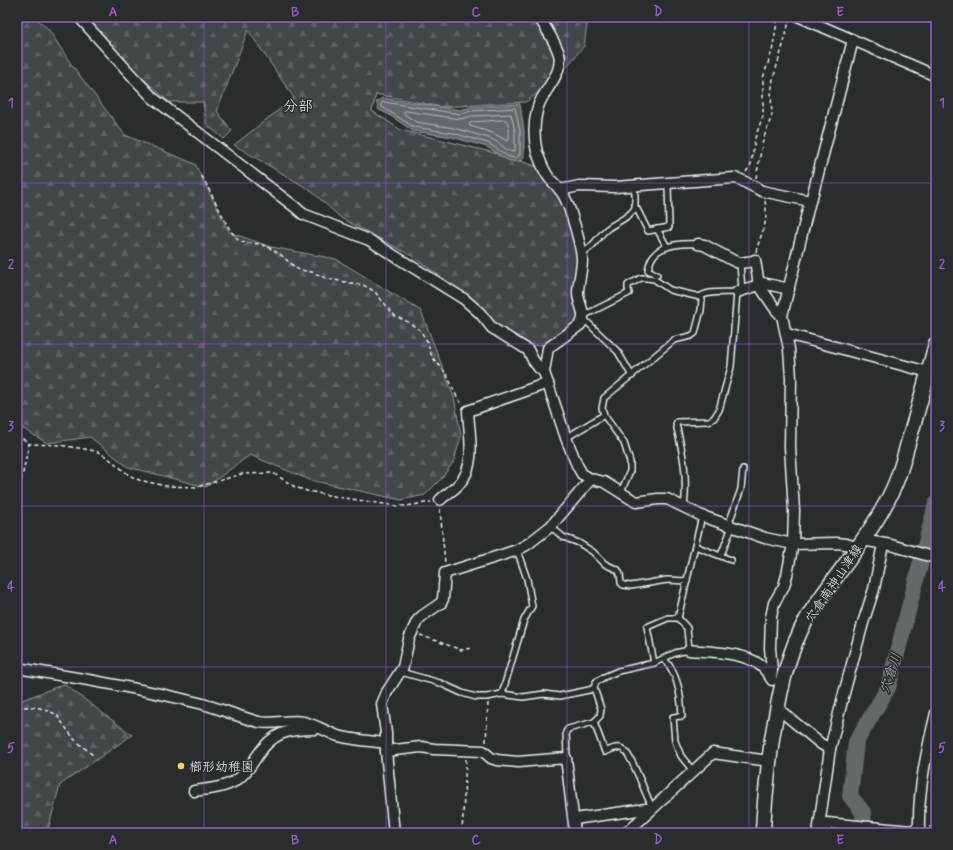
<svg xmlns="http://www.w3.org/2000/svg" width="953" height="850" viewBox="0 0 953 850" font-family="Mynerve,'Klee One',sans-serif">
  <defs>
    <pattern id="forest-firs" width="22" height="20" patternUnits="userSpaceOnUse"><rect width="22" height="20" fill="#424648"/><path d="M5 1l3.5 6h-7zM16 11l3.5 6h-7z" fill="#5d6163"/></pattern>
  </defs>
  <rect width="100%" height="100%" fill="#2a2d2e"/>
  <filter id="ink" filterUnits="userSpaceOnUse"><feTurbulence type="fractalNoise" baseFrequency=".025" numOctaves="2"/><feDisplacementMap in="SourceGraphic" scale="8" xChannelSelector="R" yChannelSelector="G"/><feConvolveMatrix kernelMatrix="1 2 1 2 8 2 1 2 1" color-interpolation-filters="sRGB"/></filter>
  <g filter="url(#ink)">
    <!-- forest -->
    <g fill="url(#forest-firs)" stroke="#959ca0">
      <path d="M17,17H35L49,30L71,64L125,135L195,164L229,232L271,247L336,259L421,311L454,397L461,436L454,461L442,478L425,495L401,500L310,480L250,455L206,487L128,467L90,437L47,443L17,425Z"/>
      <path d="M86,17H588L584,46L559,76L526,102L442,107L376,94L372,111L401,130L487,151L536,166L561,199L578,254L579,316C575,325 554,342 545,344C541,345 536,345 532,346L526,341L498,327L471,299L412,256L341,218L310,190L234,145L294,98L248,30L217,111L232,131L224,139L207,125L203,102H169L122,59Z"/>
      <path d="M64,684L132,735L60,785L47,833H17V702Z"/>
    </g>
    <!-- water -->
    <path fill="#63686b" stroke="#989fa3" d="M382,98L460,110L471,107L520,104L524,131V157L522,160L516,162L507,160L487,147L452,137L413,131L388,114L379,110L376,102Z"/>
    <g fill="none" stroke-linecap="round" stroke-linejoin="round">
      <!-- shore -->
      <g stroke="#b3bac0" stroke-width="1">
        <path d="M384,102L460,114L471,111L515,108L520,131V155L515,158L509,157L488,143L453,133L414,127L382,107L381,104Z"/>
        <path d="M406,111L460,119L472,116L511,114L515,131V151L513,152L507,150L499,143L489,138L454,128L416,122L404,114V112Z"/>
        <path d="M506,120C510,125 509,133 509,140L507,141L493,133L470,126L469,125L470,123L473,122Z"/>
      </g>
      <!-- river -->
      <path stroke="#63686b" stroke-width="16" d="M864,833L863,812L850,796L856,742L888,688L936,504"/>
      <defs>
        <g id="service">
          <path d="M632,186L635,193V208L637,209L648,231L669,227L668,183"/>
          <path d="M657,229L667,247"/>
          <path d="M581,253C594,248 597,237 607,229C616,222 629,218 635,208"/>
          <path d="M740,263L742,290"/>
          <path d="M657,275L648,270C649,265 651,259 654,255C663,244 685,243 698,244"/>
          <path d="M583,316L629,293L628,289V285L641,278H647L654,279L670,290L700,297"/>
          <path d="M583,318L618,352L632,376"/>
          <path d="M566,438L604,415"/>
          <path d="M621,492L630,471V462L624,443L604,415L602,408L604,398L674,340L691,336L695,333L701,310L702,299L700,297C707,290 728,293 737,292L731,367L719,410L714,418L709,421L677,422L676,424C683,453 688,477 684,507"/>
          <path d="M550,526L563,537L579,543L593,552L605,564L618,570L620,574L621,583L623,585L631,586L667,580L687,581"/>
          <path d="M728,526L741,489L743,469"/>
          <path d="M695,546L731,560"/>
          <path d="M721,555L732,527"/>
          <path d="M664,659C678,673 681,696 682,716L673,717L675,741L681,756L693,771"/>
          <path d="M654,663L647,627L668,618H678"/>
          <path d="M401,672L440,683L462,693L476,697H487L502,694L523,697L544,694L560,696L589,690L594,688L596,682L604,677L618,671L654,663L675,653L689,650L687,628L678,618L702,516"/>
          <path d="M502,694L524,620L532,606L527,579L517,550"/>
          <path d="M594,722L605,752C609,750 616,747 620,748C631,748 646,799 653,808"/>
          <path d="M566,758L567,756L566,732L568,729L594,722L600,716L601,709L594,688"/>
        </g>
        <g id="minor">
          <path d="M79,17L135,79L153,98L295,207L303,214L369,240L464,299L480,313L492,328L528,350L533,360L539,368L544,372L566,438L577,465L582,474L591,479L604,482L636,502L658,499H667L702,516L765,538L793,544L836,543L846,544L857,547"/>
          <path d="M539,17C546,29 555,41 559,54C564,72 545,89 539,104C534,118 533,137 537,152C540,161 544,172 550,179C556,185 562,191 565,198C571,210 582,248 582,260C582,271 578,282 578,293C578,304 588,315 580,325L548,348L544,372"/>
          <path d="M800,17L936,76"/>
          <path d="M560,190L579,186L615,187L734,178L739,179L762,191L810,201"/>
          <path d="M698,244L704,245L736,262L740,263L754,261"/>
          <path d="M755,260L759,285L776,310L782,316"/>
          <path d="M758,282L789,289"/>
          <path d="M737,292L759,285"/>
          <path d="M787,334L928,372"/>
          <path d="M440,500C446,494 454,490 459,484C477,466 469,433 468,411L548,383"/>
          <path d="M862,540L891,545L936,558"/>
          <path d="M689,650C711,652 743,652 760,665C765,669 769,675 772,680"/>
          <path d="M17,668C78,678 139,688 199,703C219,708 239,717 259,722C274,725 289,719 304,722C316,725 327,732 338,736C354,740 370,741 386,743"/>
          <path d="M771,678L772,671L770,648L771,617L774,603L784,586L787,575L793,544L794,511L790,447L791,378L789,349L782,316L810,201L812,197L853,40"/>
          <path d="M777,708L821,744L830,749"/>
          <path d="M386,751L421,747L434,749L483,751L491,758L497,760L518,762L566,758L575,833"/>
          <path d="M194,791C208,789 226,788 238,779C246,773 252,764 257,756C273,732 288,729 315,729"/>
          <path d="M574,820L581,818L653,808"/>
          <path d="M394,833L386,751V733L382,704L387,692L403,667L409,639L417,621L422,616L441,603L443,599L445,573L502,555L517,550L528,544L551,526L591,479"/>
          <path d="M626,833L713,753L769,761"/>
          <path d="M818,833L830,749L843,697L863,623L874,589L883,544"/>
          <path d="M826,833L827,823L911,831L919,827C918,789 927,750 936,713"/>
        </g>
        <path id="secondary" d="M763,833C764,802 768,770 772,739C779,697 786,653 809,615C836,573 872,535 893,489C900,474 904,458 908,443C918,410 927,377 936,344"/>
      </defs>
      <!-- service casing -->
      <use href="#service" stroke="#e8f1f8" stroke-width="8"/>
      <!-- minor casing -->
      <use href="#minor" stroke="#e8f1f8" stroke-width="13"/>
      <!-- secondary casing -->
      <use href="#secondary" stroke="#e8f1f8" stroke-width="17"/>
      <!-- path -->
      <g stroke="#e8f1f8" stroke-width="1.5" stroke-dasharray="4 3" stroke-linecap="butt">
        <path d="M746,172L751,164L755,138L763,116V78L772,51L778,17"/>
        <path d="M202,176L230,230L238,240L241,242L260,244L268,247L281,255L296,268L299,270L312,272L328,279L363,285L369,288L375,292L395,316L408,322L420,330L427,341L432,357L446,373L457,397L462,404"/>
        <path d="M756,178L763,140L772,115L771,95L773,79L784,42L790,17"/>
        <path d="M756,252C761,232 769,224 765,201"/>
        <path d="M17,434L29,444L60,445L96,451L107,457L129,475L139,480L166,486L197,487L242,474L273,473L295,487L307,491L338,497L397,506H406L431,502"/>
        <path d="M17,501L29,444"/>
        <path d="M440,509L445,563"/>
        <path d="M420,635L456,648L461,650L472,648"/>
        <path d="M17,707H34L40,708L56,714L74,739L94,756"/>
        <path d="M486,742L488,703"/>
        <path d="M929,827H936"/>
        <path d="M462,833L466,759"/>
      </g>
      <!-- service -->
      <use href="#service" stroke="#2a2d2e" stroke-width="5"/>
      <!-- minor -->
      <use href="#minor" stroke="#2a2d2e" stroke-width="10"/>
      <!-- secondary -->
      <use href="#secondary" stroke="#2a2d2e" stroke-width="14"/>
    </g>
  </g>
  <!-- grid -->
  <path fill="none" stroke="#965dcd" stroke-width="1" stroke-opacity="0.55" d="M204,17V833M386,17V833M567,17V833M749,17V833M17,183H936M17,344H936M17,506H936M17,667H936"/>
  <!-- markers -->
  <circle fill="#ffd166" stroke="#2a2d2e" stroke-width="1.5" cx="181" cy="766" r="4"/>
  <g text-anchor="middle" stroke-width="3" stroke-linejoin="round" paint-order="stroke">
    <!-- street labels -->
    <g font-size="13" fill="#e8f1f8" stroke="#2a2d2e">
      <text transform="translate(833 583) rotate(-56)" y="5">穴倉南神山津線</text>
    </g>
    <!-- poi labels -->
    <g font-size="13" fill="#e8f1f8" stroke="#2a2d2e" text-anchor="start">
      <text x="189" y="771">櫛形幼稚園</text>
    </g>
    <!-- water labels -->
    <g font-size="14" font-style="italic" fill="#acb3b9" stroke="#2a2d2e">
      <text transform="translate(890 673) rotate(-72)" y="5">穴倉川</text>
    </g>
    <!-- quarter labels -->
    <g font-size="15" fill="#e8f1f8" stroke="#2a2d2e">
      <text x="298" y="111">分部</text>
    </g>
  </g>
  <!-- margin -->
  <rect width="953" height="850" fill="none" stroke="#2a2d2e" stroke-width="44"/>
  <rect x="22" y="22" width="909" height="806" fill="none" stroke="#965dcd" stroke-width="1.5"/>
  <g font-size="13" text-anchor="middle" font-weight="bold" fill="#965dcd">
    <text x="113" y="16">A</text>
    <text x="295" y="16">B</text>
    <text x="476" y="16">C</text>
    <text x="658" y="16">D</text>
    <text x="840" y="16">E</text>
    <text x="11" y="107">1</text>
    <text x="942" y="107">1</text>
    <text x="11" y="268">2</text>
    <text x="942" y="268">2</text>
    <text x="11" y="430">3</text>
    <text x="942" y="430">3</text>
    <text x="11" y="591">4</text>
    <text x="942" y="591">4</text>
    <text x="11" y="752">5</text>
    <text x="942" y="752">5</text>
    <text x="113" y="844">A</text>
    <text x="295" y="844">B</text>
    <text x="476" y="844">C</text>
    <text x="658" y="844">D</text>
    <text x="840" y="844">E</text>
  </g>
</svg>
